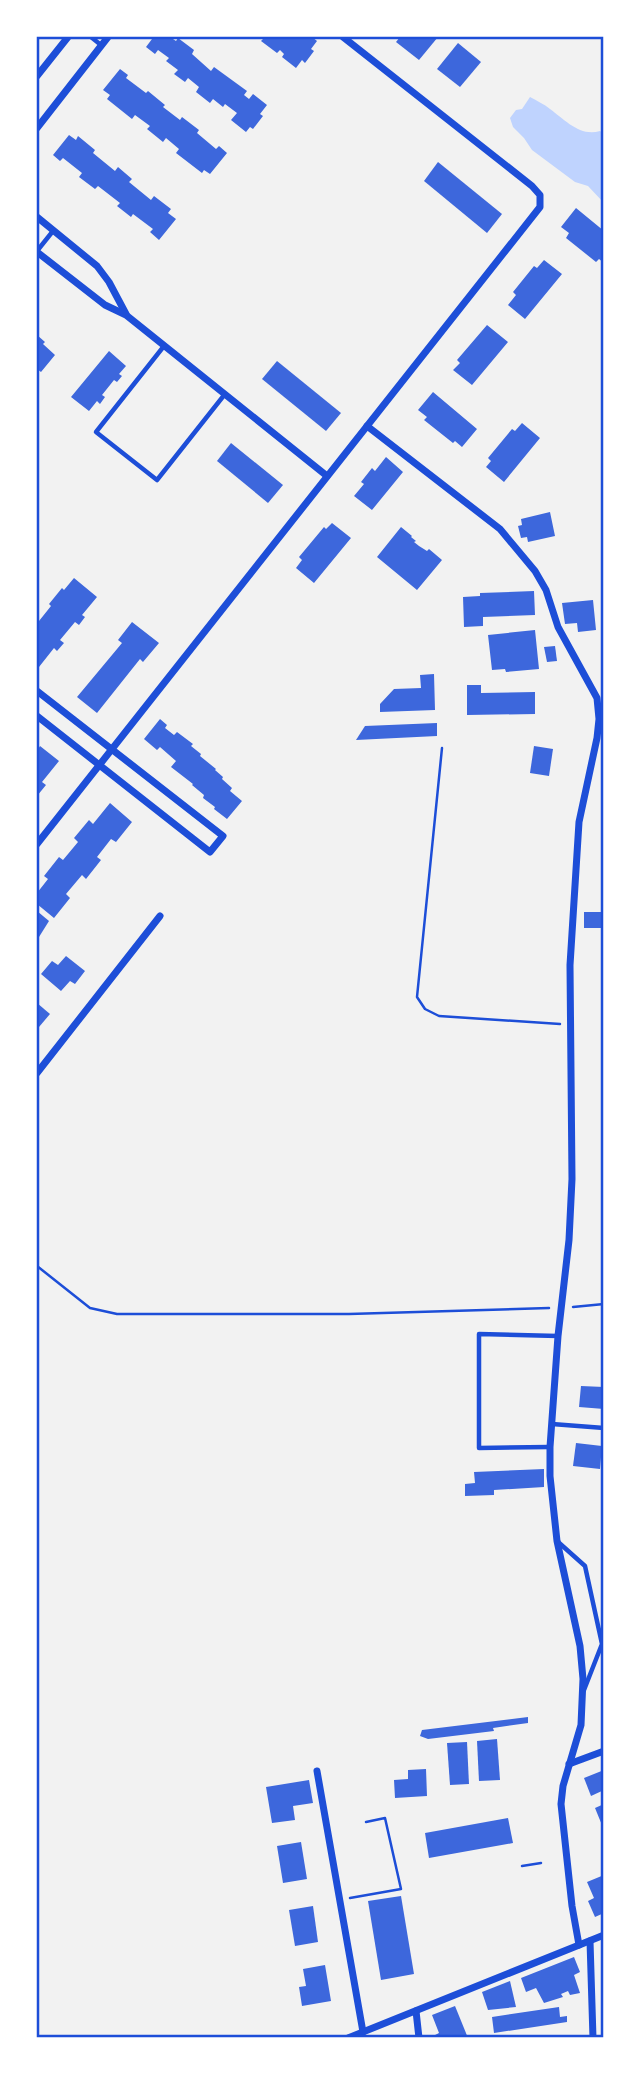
<svg xmlns="http://www.w3.org/2000/svg" width="641" height="2075" viewBox="0 0 641 2075" font-family="'Archivo Narrow',sans-serif">
  <rect width="100%" height="100%" fill="#f2f2f2"/>
  <!-- water -->
  <path fill="#bfd3fe" d="M530,97C537,101 544,104 550,109C565,120 580,137 600,131L604,134V203L588,186L575,182L532,150L524,138L513,127L510,118L516,110L522,109Z"/>
  <!-- building -->
  <g fill="#3d67dc">
    <path d="M149,37H170L176,41L178,38L194,50L192,54L211,71L214,67L247,91L244,95L249,99L253,94L267,105L260,114L263,116L253,129L250,127L246,132L231,120L237,113L225,104L223,107L213,99L210,103L196,92L199,87L188,78L185,82L174,74L178,70L166,61L169,58L158,50L155,54L146,47L152,39Z"/>
    <path d="M265,37H295L298,39L300,37H312L317,41L311,49L314,51L305,63L302,60L296,68L282,57L284,54L280,50L277,53L261,41Z"/>
    <path d="M400,37H438L419,60L396,42Z"/>
    <path d="M458,43L481,62L460,87L437,69Z"/>
    <path d="M120,69L128,75L126,78L146,93L148,91L165,105L163,107L180,120L182,117L199,130L197,133L216,149L219,146L227,153L210,174L204,170L202,173L176,153L179,149L166,138L163,142L147,129L150,126L135,115L132,119L107,99L110,95L103,90Z"/>
    <path d="M69,135L76,140L78,136L95,150L93,153L115,171L118,167L132,179L129,182L151,200L154,196L171,209L168,213L176,219L159,240L150,232L153,229L133,214L131,217L117,206L120,203L98,186L95,189L79,177L82,173L63,158L60,161L53,155Z"/>
    <path d="M438,162L502,214L487,233L424,181Z"/>
    <path d="M576,208L604,231V263L599,259L596,262L566,238L569,233L561,227Z"/>
    <path d="M544,260L562,274L525,319L508,305L516,295L513,292L534,266L537,268Z"/>
    <path d="M487,325L508,342L472,385L453,370L460,363L457,360Z"/>
    <path d="M37,335L45,342L43,344L55,355L41,372L37,369Z"/>
    <path d="M109,351L126,366L119,374L122,376L117,382L114,380L102,395L105,397L100,404L97,401L89,411L71,397Z"/>
    <path d="M277,361L341,413L326,431L262,379Z"/>
    <path d="M433,392L477,429L462,447L455,441L453,443L424,420L427,417L418,410Z"/>
    <path d="M522,423L540,438L504,482L486,467L491,461L488,458L512,429L515,431Z"/>
    <path d="M231,443L283,485L268,503L217,461Z"/>
    <path d="M386,457L403,472L372,510L354,496L364,484L361,482L372,468L375,471Z"/>
    <path d="M550,512L555,536L528,542L527,537L521,538L518,526L522,525L521,519Z"/>
    <path d="M332,523L351,538L314,583L296,568L302,560L299,557L324,527L326,529Z"/>
    <path d="M401,527L412,536L411,537L416,541L414,542L419,546L427,551L429,549L442,560L417,590L377,557Z"/>
    <path d="M74,578L97,597L82,615L85,617L79,625L75,622L60,640L64,643L57,651L54,648L39,667L37,665V619L39,621L51,606L49,604L62,588L64,590Z"/>
    <path d="M534,591L535,615L483,617V626L464,627L463,597L480,596V593Z"/>
    <path d="M593,600L596,630L578,632L577,623L565,624L562,603Z"/>
    <path d="M132,622L159,643L143,662L140,659L97,713L77,697L122,643L118,640Z"/>
    <path d="M535,630L539,669L506,672L505,669L492,670L488,635Z"/>
    <path d="M555,646L557,661L547,662L544,647Z"/>
    <path d="M434,674L435,710L380,712V704L394,689L421,688L420,675Z"/>
    <path d="M467,685H481V693L535,692V714L467,715Z"/>
    <path d="M160,719L167,725L165,728L174,735L177,732L193,744L191,746L201,754L200,756L216,769L215,770L223,777L222,779L232,788L230,791L242,801L227,819L214,809L215,807L203,798L204,795L192,785L193,784L171,767L176,761L160,747L157,750L144,739Z"/>
    <path d="M437,723V736L356,740L365,726Z"/>
    <path d="M40,746L59,761L42,782L46,785L37,796V751Z"/>
    <path d="M534,746L553,749L549,776L530,773Z"/>
    <path d="M110,803L132,822L116,842L111,839L97,857L101,860L86,879L82,875L66,894L70,898L54,918L37,904V893L48,879L44,876L59,857L63,860L78,842L74,838L89,820L93,824Z"/>
    <path d="M37,911L49,921L39,937L37,935Z"/>
    <rect x="584" y="912" width="20" height="16"/>
    <path d="M66,956L85,971L75,984L70,981L61,991L41,974L52,961L58,965Z"/>
    <path d="M37,1003L50,1014L39,1027L37,1024Z"/>
    <path d="M581,1386L604,1387V1409L579,1407Z"/>
    <path d="M576,1443L602,1446L600,1469L573,1466Z"/>
    <path d="M544,1469V1487L494,1490V1495L465,1496V1484L475,1483L474,1472Z"/>
    <path d="M528,1717V1723L493,1728L494,1731L428,1739L420,1736L422,1730Z"/>
    <path d="M497,1739L500,1780L479,1781L477,1741Z"/>
    <path d="M467,1742L469,1784L450,1785L447,1743Z"/>
    <path d="M426,1769L427,1796L395,1798L394,1780L408,1779V1770Z"/>
    <path d="M604,1770V1790L591,1796L584,1778Z"/>
    <path d="M309,1780L313,1803L293,1806L295,1820L272,1823L266,1787Z"/>
    <path d="M604,1804V1830L595,1808Z"/>
    <path d="M508,1818L513,1843L429,1858L425,1833Z"/>
    <path d="M301,1842L307,1879L283,1883L277,1846Z"/>
    <path d="M604,1875V1913L595,1917L588,1901L594,1898L587,1882Z"/>
    <path d="M401,1896L414,1974L381,1980L368,1901Z"/>
    <path d="M313,1906L318,1942L295,1946L289,1910Z"/>
    <path d="M574,1957L580,1972L574,1975L580,1993L570,1995L568,1991L561,1994L563,1997L544,2003L536,1988L526,1992L521,1978Z"/>
    <path d="M325,1965L331,2001L302,2006L299,1987L306,1986L303,1969Z"/>
    <path d="M510,1981L516,2007L488,2010L482,1992Z"/>
    <path d="M455,2006L468,2038H434L433,2036L439,2033L432,2015Z"/>
    <path d="M559,2007L560,2017L567,2016V2022L494,2033L492,2017Z"/>
  </g>
  <g fill="none" stroke-linecap="round" stroke-linejoin="round">
    <!-- path -->
    <g stroke="#1d4ed8" stroke-width="2.5">
      <path d="M442,748L417,997L425,1009L439,1016L560,1024"/>
      <path d="M37,1266L90,1308L117,1314H349L549,1308"/>
      <path d="M573,1307L604,1304"/>
      <path d="M522,1866L541,1863"/>
      <path d="M350,1898L401,1889L385,1818L366,1822"/>
    </g>
    <!-- service -->
    <g stroke="#1d4ed8" stroke-width="4.5">
      <path d="M91,37L101,45"/>
      <path d="M37,251L53,231"/>
      <path d="M164,346L96,432L157,480L225,394"/>
      <path d="M552,1424L604,1428"/>
      <path d="M549,1447L479,1448V1334L558,1336"/>
      <path d="M557,1541L585,1566L602,1644L584,1690"/>
    </g>
    <!-- minor -->
    <g stroke="#1d4ed8" stroke-width="7">
      <path d="M37,76L68,37"/>
      <path d="M37,128L108,37"/>
      <path d="M37,217L97,266L109,282L126,314"/>
      <path d="M37,252L105,305L126,315L327,476"/>
      <path d="M367,426L500,529L535,571L546,590L558,627L597,698L599,719L597,738L579,822L570,965L572,1179L569,1240L558,1336L550,1447V1476L557,1541L580,1646L583,1679L581,1725L563,1786L561,1804L572,1906L579,1945"/>
      <path d="M37,691L223,836L210,852L37,716"/>
      <path d="M37,844L540,207V195L532,186L343,37"/>
      <path d="M37,1073L160,916"/>
      <path d="M569,1764L604,1751"/>
      <path d="M317,1771L363,2032"/>
      <path d="M590,1941L593,2038"/>
      <path d="M416,2011L419,2038"/>
      <path d="M348,2038L604,1935"/>
    </g>
  </g>
  <!-- border -->
  <rect width="641" height="2075" fill="none" stroke="#ffffff" stroke-width="77"/>
  <rect x="38" y="38" width="564" height="1998" fill="none" stroke="#1d4ed8" stroke-width="2.5"/>
</svg>
